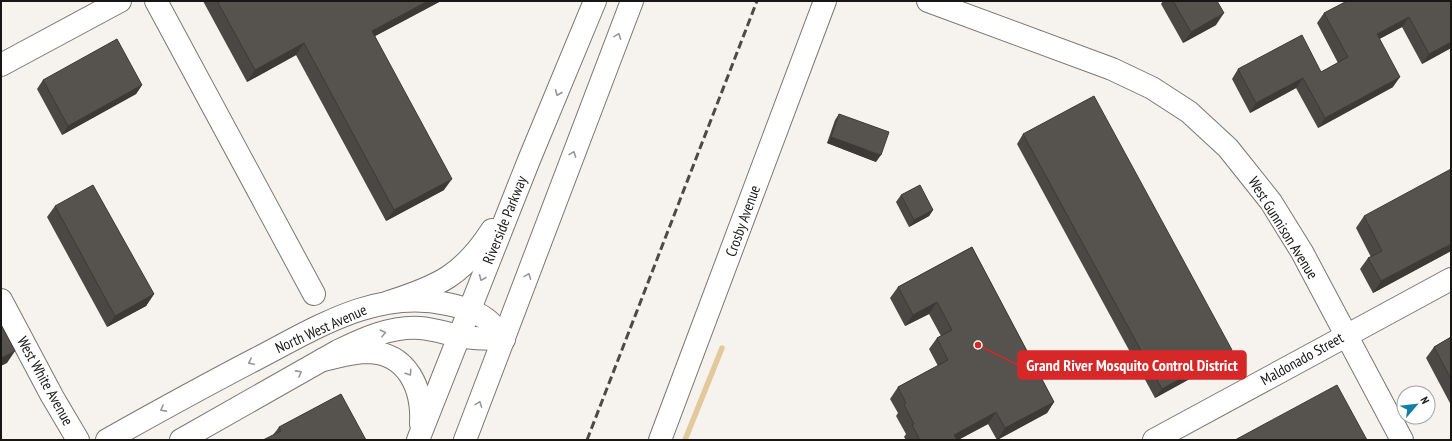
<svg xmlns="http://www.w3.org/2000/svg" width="1452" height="441" viewBox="0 0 1452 441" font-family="'PT Sans Narrow',sans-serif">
  <rect width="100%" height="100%" fill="#f6f3ee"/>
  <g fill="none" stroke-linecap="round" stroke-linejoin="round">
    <!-- stream -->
    <path stroke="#e3c899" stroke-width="5.5" d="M685,440L722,348"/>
    <defs>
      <g id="minor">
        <path d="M156,1L314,294"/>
        <path d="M928,1L1112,69L1152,88L1189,112L1228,148L1271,202L1302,252L1402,440"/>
        <path d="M1,65L120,1"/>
        <path d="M1,300L52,396L78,440"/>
        <path d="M107,440C157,412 206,385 256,359C316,328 377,288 447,304C460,307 474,310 486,319C493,324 498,332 504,339"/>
        <path d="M181,440L338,351C363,339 391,326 420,328C433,329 445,333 459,336C474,339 489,339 504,339"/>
        <path d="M660,440L825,1"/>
        <path d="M1154,440L1451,279"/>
      </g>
      <g id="major">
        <path d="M389,302C439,286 463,275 492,230"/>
        <path d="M322,360C337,357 352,352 368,352C408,353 423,389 421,424"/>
        <path d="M418,440L529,160L595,1"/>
        <path d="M465,440L632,1"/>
      </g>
    </defs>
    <!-- minor casing -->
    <use href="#minor" stroke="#7a7873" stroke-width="24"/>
    <!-- major casing -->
    <use href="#major" stroke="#7a7873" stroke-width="24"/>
    <!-- minor -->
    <use href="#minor" stroke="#fff" stroke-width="22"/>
    <!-- major -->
    <use href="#major" stroke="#fff" stroke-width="22"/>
    <!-- rail -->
    <path stroke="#4c4a47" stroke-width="3" stroke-dasharray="8 4" stroke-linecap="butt" d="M587,440L757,1"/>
  </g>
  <!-- wall -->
  <g fill="#4a4744">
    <path d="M203,1H441L375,36L444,190L386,221L296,55L247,82Z"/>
    <path d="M1163,1H1217L1216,25L1183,43L1161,4Z"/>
    <path d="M1451,1V48L1422,64L1402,27L1379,39L1393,87L1318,128L1296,88L1250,113L1232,79L1238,69L1321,72L1338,63L1317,23L1324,13Z"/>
    <path d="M43,80L142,85L136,94L62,135L37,89Z"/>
    <path d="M839,114L876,162L827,143L835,120Z"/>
    <path d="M1023,134L1226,359L1155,398L1017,144Z"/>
    <path d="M901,195L933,210L929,216L909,227L896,202Z"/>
    <path d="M55,206L154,294L146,306L107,327L47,217Z"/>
    <path d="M1364,216L1451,251L1373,293L1360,269L1368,258L1371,257L1356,228Z"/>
    <path d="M972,247L1054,402L1047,413L997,440L988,424L958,440H906L904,437L906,434L896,416L898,413L890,399L898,387L938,366L929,349L937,338L941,336L929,314L905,326L890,298L898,287Z"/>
    <path d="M1451,337V405L1426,358L1434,347Z"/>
    <path d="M279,427L366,440L273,435Z"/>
  </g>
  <!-- shaded-wall -->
  <g fill="#3c3a37">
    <path d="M428,1H441L364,42L372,31Z"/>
    <path d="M1224,13L1216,25L1183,43L1191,32Z"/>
    <path d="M1409,17L1402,27L1370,44L1377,34Z"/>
    <path d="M1451,42V48L1422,64L1429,54Z"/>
    <path d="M304,43L296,55L247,82L255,70Z"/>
    <path d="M1400,77L1393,87L1318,128L1325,118Z"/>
    <path d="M1303,78L1296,88L1250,113L1256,103Z"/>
    <path d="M142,85L136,94L62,135L68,126Z"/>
    <path d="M831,137L881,155L876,162L827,143Z"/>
    <path d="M452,179L444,190L386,221L394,210Z"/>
    <path d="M933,210L929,216L909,227L914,220Z"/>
    <path d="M1451,244V251L1373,293L1381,281Z"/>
    <path d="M154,294L146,306L107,327L115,316Z"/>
    <path d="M937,302L929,314L905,326L913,315Z"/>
    <path d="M1232,350L1226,359L1155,398L1162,389Z"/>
    <path d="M15,351L7,363L1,366V358Z"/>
    <path d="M1054,402L1047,413L997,440L1005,428Z"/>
    <path d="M996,412L988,424L958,440H951L954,435Z"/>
  </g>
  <!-- building -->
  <g fill="#56534f" stroke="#3c3a37">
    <path d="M217,1H428L372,31L452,179L394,210L304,43L255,70Z"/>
    <path d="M1173,1H1217L1224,13L1191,32Z"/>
    <path d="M1347,1H1451V42L1429,54L1409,17L1377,34L1400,77L1325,118L1303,78L1256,103L1238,69L1302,35L1321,72L1348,57L1324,13Z"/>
    <path d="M117,39L142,85L68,126L43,80Z"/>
    <path d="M1094,96L1232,350L1162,389L1023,134Z"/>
    <path d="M839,114L889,132L881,155L831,137Z"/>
    <path d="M1451,169V244L1381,281L1368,258L1382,251L1364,216Z"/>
    <path d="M93,185L154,294L115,316L55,206Z"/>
    <path d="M920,185L933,210L914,220L901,195Z"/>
    <path d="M972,247L1054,402L1005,428L996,412L954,435L957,440H920L912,425L914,424L904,405L906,403L898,387L948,360L937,338L952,330L937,302L913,315L898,287Z"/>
    <path d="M1,325L15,351L1,358Z"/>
    <path d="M1451,337V379L1434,347Z"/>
    <path d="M1337,385L1367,440H1235Z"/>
    <path d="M341,394L366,440H263L281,431L279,427Z"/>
  </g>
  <!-- one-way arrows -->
  <defs><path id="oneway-chevron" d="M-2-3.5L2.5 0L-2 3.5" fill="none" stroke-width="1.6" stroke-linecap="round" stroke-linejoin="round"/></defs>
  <g stroke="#979695">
    <use href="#oneway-chevron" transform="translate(618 36) rotate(-69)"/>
    <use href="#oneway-chevron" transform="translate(558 93) rotate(113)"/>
    <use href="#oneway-chevron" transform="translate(573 154) rotate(-70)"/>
    <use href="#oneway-chevron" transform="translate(528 276) rotate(-69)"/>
    <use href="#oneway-chevron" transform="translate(482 278) rotate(112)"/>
    <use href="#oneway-chevron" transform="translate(383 333) rotate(-14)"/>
    <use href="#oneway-chevron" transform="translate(251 362) rotate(153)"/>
    <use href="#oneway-chevron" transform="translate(299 373) rotate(-29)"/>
    <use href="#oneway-chevron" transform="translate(409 373) rotate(56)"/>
    <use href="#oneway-chevron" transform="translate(479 404) rotate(-69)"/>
    <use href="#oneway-chevron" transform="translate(163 409) rotate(151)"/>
  </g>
  <g text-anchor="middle" stroke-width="4" stroke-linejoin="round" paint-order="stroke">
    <!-- street labels -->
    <g font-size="15" fill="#171614" stroke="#fff">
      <text transform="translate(505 220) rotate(-68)" y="5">Riverside Parkway</text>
      <text transform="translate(743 221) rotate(-70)" y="5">Crosby Avenue</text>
      <text transform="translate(1283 228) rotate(58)" y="5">West Gunnison Avenue</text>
      <text transform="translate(321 329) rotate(-24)" y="5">North West Avenue</text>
      <text transform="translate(1302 359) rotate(-29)" y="5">Maldonado Street</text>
      <text transform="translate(45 381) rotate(61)" y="5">West White Avenue</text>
    </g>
  </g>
  <!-- callouts -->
  <path fill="none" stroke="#d62828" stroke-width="1.5" d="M978 345L1018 365"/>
  <circle fill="#d62828" stroke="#fff" stroke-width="1.5" cx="978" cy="345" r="4"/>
  <rect fill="#d62828" stroke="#d62828" stroke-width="1.5" x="1018" y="351" width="228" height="28" rx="4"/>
  <g font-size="16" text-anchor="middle" font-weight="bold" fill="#fff">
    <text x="1132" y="371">Grand River Mosquito Control District</text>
  </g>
  <!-- border -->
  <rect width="1452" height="441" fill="none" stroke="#171614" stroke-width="4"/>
  <!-- north arrow -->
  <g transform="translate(1416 405) rotate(62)"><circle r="19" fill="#ffffff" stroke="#a2a2a1"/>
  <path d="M0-3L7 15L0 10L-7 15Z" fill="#137ea7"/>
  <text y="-6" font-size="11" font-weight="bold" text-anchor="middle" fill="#171614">N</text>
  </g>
</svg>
